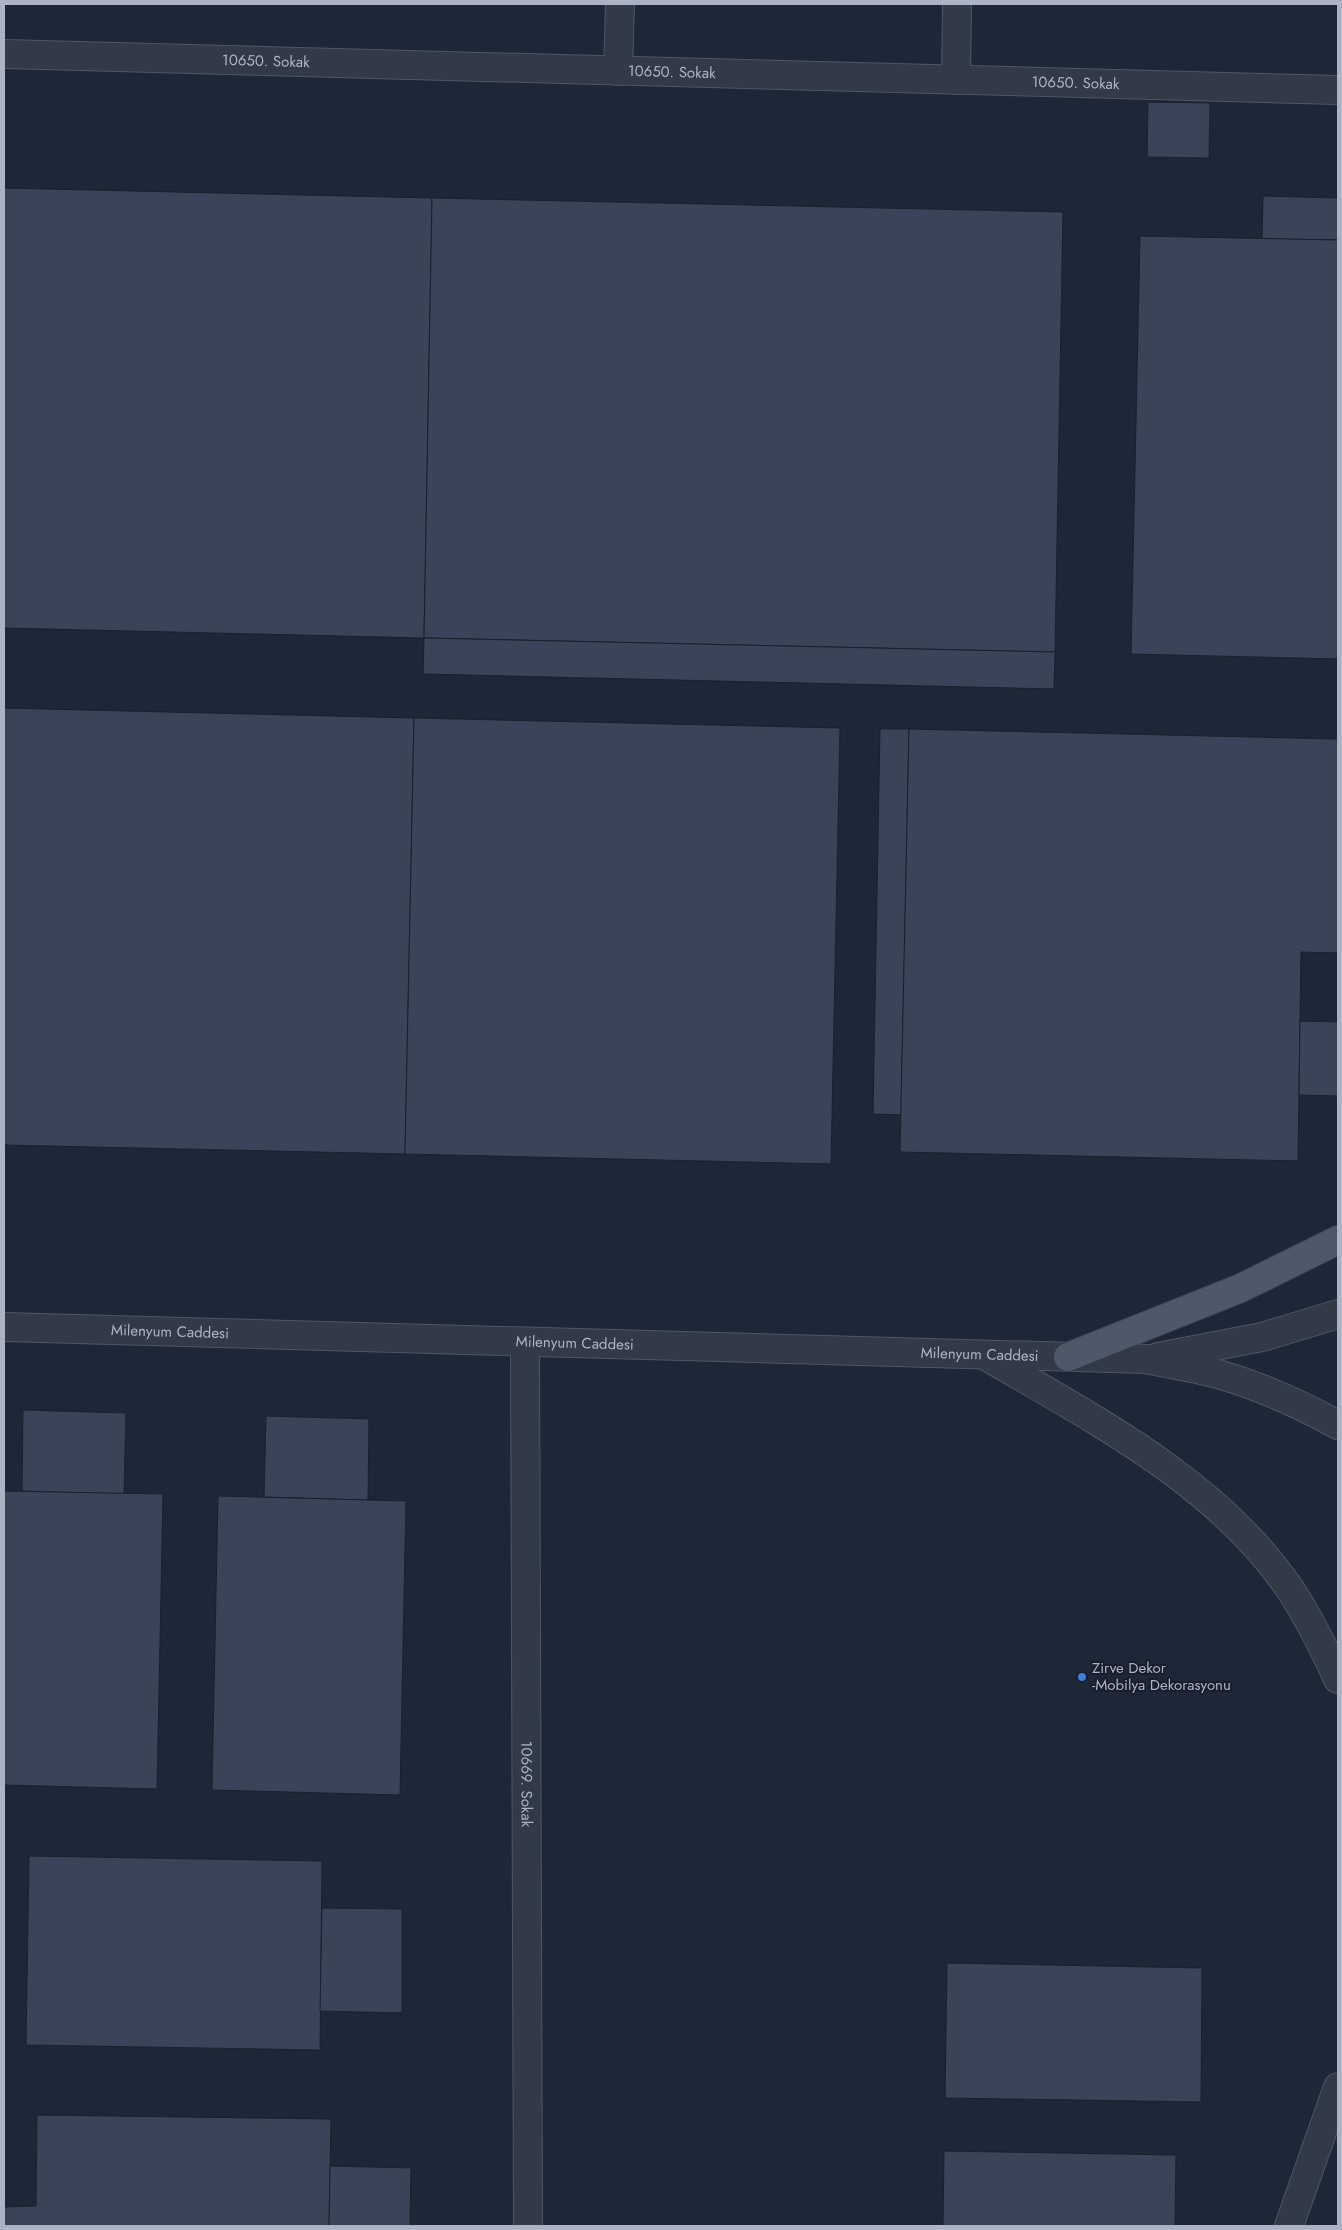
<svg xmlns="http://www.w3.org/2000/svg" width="1342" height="2230" viewBox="0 0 1342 2230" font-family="Jost,sans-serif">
  <rect width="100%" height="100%" fill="#1e2737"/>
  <!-- building -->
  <g fill="#3a4458" stroke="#1a202e">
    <path d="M1148,102L1210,103L1209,158L1147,157Z"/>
    <path d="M4,188L432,198L424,638L4,628Z"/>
    <path d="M1263,196L1338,198V240L1262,239Z"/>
    <path d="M432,198L1063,212L1055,652L424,638Z"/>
    <path d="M1140,236L1338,240V659L1131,654Z"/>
    <path d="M424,638L1055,652L1054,689L423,674Z"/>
    <path d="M4,708L414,718L405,1154L4,1145Z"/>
    <path d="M414,718L840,728L831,1164L405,1154Z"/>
    <path d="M880,729H909L901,1115L873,1114Z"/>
    <path d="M909,729L1338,739V953L1301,952L1298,1161L900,1152Z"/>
    <path d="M1300,1021L1338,1022V1096L1299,1095Z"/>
    <path d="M23,1410L126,1413L124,1494L22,1491Z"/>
    <path d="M266,1416L369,1419L368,1500L264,1497Z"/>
    <path d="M4,1491L163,1494L157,1789L4,1785Z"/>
    <path d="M218,1496L406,1501L400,1795L212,1790Z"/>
    <path d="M29,1856L322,1861L320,2050L26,2045Z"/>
    <path d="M322,1908L402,1909V2013L320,2011Z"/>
    <path d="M947,1963L1202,1968L1201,2102L945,2098Z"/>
    <path d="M37,2115L331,2119L329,2226H4V2207L36,2206Z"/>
    <path d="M944,2151L1176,2155L1175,2226H943Z"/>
    <path d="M330,2166L411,2168L410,2226H329Z"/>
  </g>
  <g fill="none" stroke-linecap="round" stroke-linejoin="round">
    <defs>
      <g id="minor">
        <path id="s1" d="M4,54L1338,90"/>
        <path d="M618,71L620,4"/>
        <path d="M956,80L957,4"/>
        <path id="s2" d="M4,1327L1146,1359C1170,1364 1195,1368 1218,1374C1260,1386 1300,1404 1338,1425"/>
        <path id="s3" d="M525,1342L528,2226"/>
        <path d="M986,1356C1095,1420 1217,1482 1290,1589C1309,1618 1324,1648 1338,1679"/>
        <path d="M1158,1357L1262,1337L1338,1314"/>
        <path d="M1289,2226L1338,2087"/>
      </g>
      <path id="major" d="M1068,1357L1241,1288L1338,1240"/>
    </defs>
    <!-- minor casing -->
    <use href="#minor" stroke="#4f5666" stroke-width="30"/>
    <!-- major casing -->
    <use href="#major" stroke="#3b4251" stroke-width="30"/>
    <!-- minor -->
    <use href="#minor" stroke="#323947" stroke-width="28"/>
    <!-- major -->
    <use href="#major" stroke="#4f5868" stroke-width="28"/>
  </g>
  <!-- markers -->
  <circle fill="#3f7fe0" stroke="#181e2c" stroke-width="2" cx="1082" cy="1677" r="5"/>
  <g text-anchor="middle" stroke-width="4" stroke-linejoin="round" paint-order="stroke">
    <!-- street labels -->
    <g font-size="15" fill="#acb3c5" stroke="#181e2c">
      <text dy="5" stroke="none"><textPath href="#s1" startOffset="262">10650. Sokak</textPath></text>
      <text dy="5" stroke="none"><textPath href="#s1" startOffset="668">10650. Sokak</textPath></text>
      <text dy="5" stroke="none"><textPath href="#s1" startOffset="1072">10650. Sokak</textPath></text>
      <text dy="5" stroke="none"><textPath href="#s2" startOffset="166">Milenyum Caddesi</textPath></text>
      <text dy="5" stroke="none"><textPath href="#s2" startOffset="571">Milenyum Caddesi</textPath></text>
      <text dy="5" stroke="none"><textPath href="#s2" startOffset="976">Milenyum Caddesi</textPath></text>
      <text dy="5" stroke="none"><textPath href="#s3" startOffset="442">10669. Sokak</textPath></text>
    </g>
    <!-- poi labels -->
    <g font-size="15" fill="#acb3c5" stroke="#181e2c" text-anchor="start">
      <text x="1092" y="1673">Zirve Dekor<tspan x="1092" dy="17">-Mobilya Dekorasyonu</tspan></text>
    </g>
  </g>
  <!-- border -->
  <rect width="1342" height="2230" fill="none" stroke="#acb3c5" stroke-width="10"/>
</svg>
